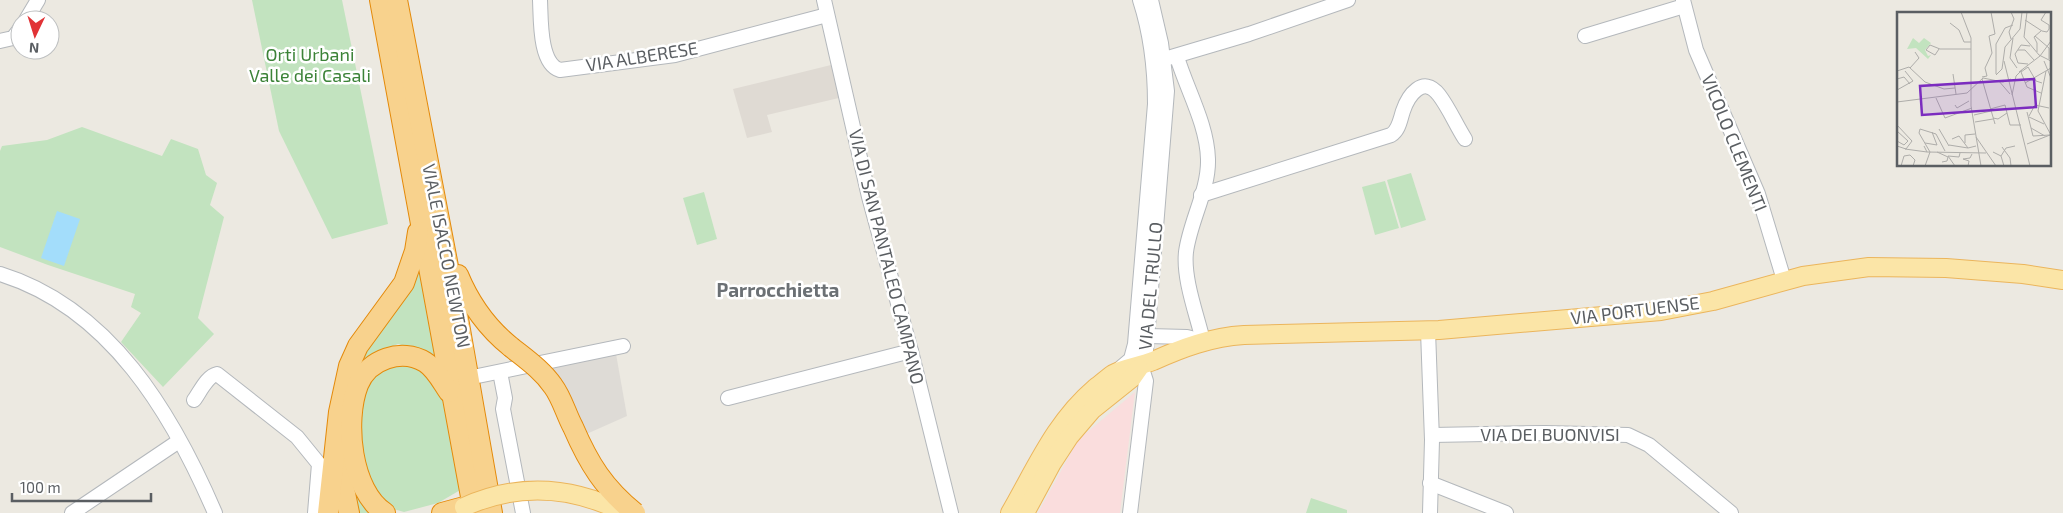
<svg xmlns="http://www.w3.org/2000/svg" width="2063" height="513" viewBox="0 0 2063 513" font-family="'Exo 2',sans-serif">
  <rect width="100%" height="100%" fill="#ece9e1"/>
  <!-- industrial -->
  <path fill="#dedbd6" d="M616,354L627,416L582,436L547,369Z"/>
  <!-- education -->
  <path fill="#dfdad3" d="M831,65L834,76L838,75L843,97L767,115L772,132L747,138L733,89Z"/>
  <!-- medical -->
  <path fill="#fadddd" d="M1135,392L1120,513H1038L1078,440Z"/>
  <!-- green -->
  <g fill="#c2e3bf">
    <path d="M252,0H342L388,224L332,239L279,131Z"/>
    <path d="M82,127L162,156L171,139L198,149L206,175L217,183L210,205L224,217L198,318L214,334L163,387L121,342L141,313L131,307L135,294L48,265L0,247V151L2,146L47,140Z"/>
    <path d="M1411,173L1426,220L1401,228L1387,180Z"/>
    <path d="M1385,181L1399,228L1375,235L1362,187Z"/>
    <path d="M704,192L717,239L697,245L683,198Z"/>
    <path d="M421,252L438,364L424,352L398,344L369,356L352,380L347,416L374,513H358L342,431L356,357Z"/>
    <path d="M422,365L437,383L451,415L462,489L438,503L404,512L383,506L372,492L356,423L363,390L377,366Z"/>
    <path d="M1311,498L1347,510V513H1306Z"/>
  </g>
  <!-- water -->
  <path fill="#a3ddfb" d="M57,211L80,219L64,266L41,258Z"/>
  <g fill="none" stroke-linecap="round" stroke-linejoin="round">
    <defs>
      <g id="minor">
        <path d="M540,0C541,18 539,64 560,70L675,55L827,15"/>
        <path d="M824,0L869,197L911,351L951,513"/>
        <path d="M1683,0L1696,50L1758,194L1784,280"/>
        <path d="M26,20L38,0"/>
        <path d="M1585,36L1684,6"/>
        <path d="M0,41L13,38L20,29"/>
        <path d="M1177,57C1187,90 1207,124 1208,159C1209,190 1190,221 1186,252C1183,279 1197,315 1203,341"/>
        <path d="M1168,58L1249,34L1348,0"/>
        <path d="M1201,195L1391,135C1399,130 1400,120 1403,111C1408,96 1423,74 1439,95C1449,108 1456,125 1465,139"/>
        <path d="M0,274C110,308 172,413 215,513"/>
        <path d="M1428,331L1432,440L1430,513"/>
        <path d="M1148,336L1187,337L1203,341"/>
        <path d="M1141,366L1146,351L1167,91L1161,43L1151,0"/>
        <path d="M1118,370L1131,359L1135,344L1155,104C1155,68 1151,34 1140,0"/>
        <path d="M500,372L505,398L503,409L523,513"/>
        <path d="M468,378L623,346"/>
        <path d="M728,398L911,351"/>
        <path d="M194,400C200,392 207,376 217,374L297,437L319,464L315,513"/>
        <path d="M1432,435L1545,433L1628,435L1649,445L1731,513"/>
        <path d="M1430,483L1506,513"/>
        <path d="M72,513L179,441"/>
        <path d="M1130,513L1146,381L1139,359"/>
      </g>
      <g id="major">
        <path d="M1010,513C1036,468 1055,422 1095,388C1101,384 1107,378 1113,374C1125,368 1140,366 1153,361C1182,348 1211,337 1244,335L1439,330L1661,311L1713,301L1803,276L1869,267L1946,268L2023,274L2063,280"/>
        <path d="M1025,513L1052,463L1069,437L1092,410L1132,378L1139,368"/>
      </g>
      <g id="highway">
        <path d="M380,0L474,513"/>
        <path d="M397,0L459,324L492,513"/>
        <path d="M458,275C470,304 486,327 511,347"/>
        <path d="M339,464L349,513"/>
        <path d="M328,513L339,412L349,366L358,346L404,283L415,251L418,232"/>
        <path d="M385,513C351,491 344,421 358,385C368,359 402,348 425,362C436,369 442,382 449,392"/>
        <path d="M442,513L464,507"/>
      </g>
    </defs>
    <!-- minor casing -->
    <use href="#minor" stroke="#b4b8bc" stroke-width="16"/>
    <!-- major casing -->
    <use href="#major" stroke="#ebb55c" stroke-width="20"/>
    <!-- highway casing -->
    <use href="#highway" stroke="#e48a0a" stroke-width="22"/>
    <!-- minor -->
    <use href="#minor" stroke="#fff" stroke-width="14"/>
    <!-- major -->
    <use href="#major" stroke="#fbe5a7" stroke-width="18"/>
    <!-- highway -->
    <use href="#highway" stroke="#f8d28d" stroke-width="20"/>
    <defs>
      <path id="major-bridge" d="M464,507C519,482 572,486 625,513"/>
      <path id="highway-bridge" d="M511,347C526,359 542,370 553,386C562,398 566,414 573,427C589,464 604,488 635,513"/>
    </defs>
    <!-- major-bridge casing -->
    <use href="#major-bridge" stroke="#ebb55c" stroke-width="20" stroke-linecap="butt"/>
    <!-- highway-bridge casing -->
    <use href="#highway-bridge" stroke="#e48a0a" stroke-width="22" stroke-linecap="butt"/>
    <!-- major-bridge -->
    <use href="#major-bridge" stroke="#fbe5a7" stroke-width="18"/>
    <!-- highway-bridge -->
    <use href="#highway-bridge" stroke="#f8d28d" stroke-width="20"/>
  </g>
  <g text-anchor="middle" stroke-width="5" stroke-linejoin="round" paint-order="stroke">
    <!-- park labels -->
    <g font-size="18" fill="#3c8338" stroke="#fff">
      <text x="310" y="61">Orti Urbani<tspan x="310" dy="21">Valle dei Casali</tspan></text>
    </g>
    <!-- street labels -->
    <g font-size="18" fill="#5a5e62" stroke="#fff">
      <text transform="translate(642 57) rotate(-9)" y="6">VIA ALBERESE</text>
      <text transform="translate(1734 143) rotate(68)" y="6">VICOLO CLEMENTI</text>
      <text transform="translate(446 256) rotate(79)" y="6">VIALE ISACCO NEWTON</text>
      <text transform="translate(886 257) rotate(76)" y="6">VIA DI SAN PANTALEO CAMPANO</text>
      <text transform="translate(1151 286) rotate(-85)" y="6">VIA DEL TRULLO</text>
      <text transform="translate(1635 311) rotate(-7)" y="6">VIA PORTUENSE</text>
      <text x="1550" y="441">VIA DEI BUONVISI</text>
    </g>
    <!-- neighbourhood labels -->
    <g font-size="19" font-weight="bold" fill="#6b7074" stroke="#fff">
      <text x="778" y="297">Parrocchietta</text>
    </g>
  </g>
  <!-- overview -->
  <g transform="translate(1897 12)">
    <rect width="154" height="154" fill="#ece9e1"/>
    <path d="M16,26L22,31L27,26L34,31L28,38L31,44L34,43L31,47L19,36L10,37Z" fill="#c2e3bf"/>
    <path fill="none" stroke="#aeadaa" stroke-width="1" d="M64,0L74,26V94L84,154M130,0L127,25L142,43L154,49M149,0L144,8L152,13V17M128,8L145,19L150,20L152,17M53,11L62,18L67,30H74M138,24L152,36V47M116,26L113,46L120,56M114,27L112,20L117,7L114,0M42,37L38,43L29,38L33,33L43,37H74M121,38H128L137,48M140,40V31L137,25L144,19M107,49L133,154M147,49L154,66M131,52L121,51L118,42L124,33L133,34M13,56L22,46L18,40M0,59L12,55L28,70L47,77L58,76M149,59L141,99L154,123M122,60L143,44L154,29M56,62L59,82M99,62V32L108,16L116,13M99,63L105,57L108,35L123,17L125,0M85,65L90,64L88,56L95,41L92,24L98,22L94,0M0,67L7,65L13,72M85,67L98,112M101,68L113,82M128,71L154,56M0,78L16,69L8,59M144,81L130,75L124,60L131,55L139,69L145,71M115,83L119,64L125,58M39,86L48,106L75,96M0,90L70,81L86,66L106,70L114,67M58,93L60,96L72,89M93,97L108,93L113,113H124M130,100L136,124L153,123M77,103L94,99M132,104L138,93L152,96M132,105L147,112M96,106L101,107L110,101M78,110L96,107M0,113L15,129L9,137L0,134M134,116L148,124M23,117L22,121L33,140L28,154M23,117L39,122L48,139M42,117L52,134M0,119L11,129L7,133L0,129M79,125L99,154M55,127L62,124L71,136L79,134M28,131L40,133L35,120M68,131V123L78,122M130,132L153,123M52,133L71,136M27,134L30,140L89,141M105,135L113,146L114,154M8,137L30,140M40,140L51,145L50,149L45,150M96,140L104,144L107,154M104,144L109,136L118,134M4,154L7,144L13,143L18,148L16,154M58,154L51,144L62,145L63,141M71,154L72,149L66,147L73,146L75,142"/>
    <path fill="#7b2cbf" fill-opacity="0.15" stroke="#7b2cbf" stroke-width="2.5" d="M137,67L139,95L25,103L23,74Z"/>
    <rect width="154" height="154" fill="none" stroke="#5a5e62" stroke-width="2.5"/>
  </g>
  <!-- north arrow -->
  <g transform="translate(35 35) rotate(184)"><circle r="24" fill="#ffffff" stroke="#bdbfc0"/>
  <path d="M0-4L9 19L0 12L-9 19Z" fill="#e13336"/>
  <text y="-8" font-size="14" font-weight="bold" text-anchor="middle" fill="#5a5e62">N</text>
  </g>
  <!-- scale -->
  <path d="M12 493v8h139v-8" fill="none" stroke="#5a5e62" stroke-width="2.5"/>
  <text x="20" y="493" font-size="15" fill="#5a5e62" stroke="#ffffff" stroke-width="4" paint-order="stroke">100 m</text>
</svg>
